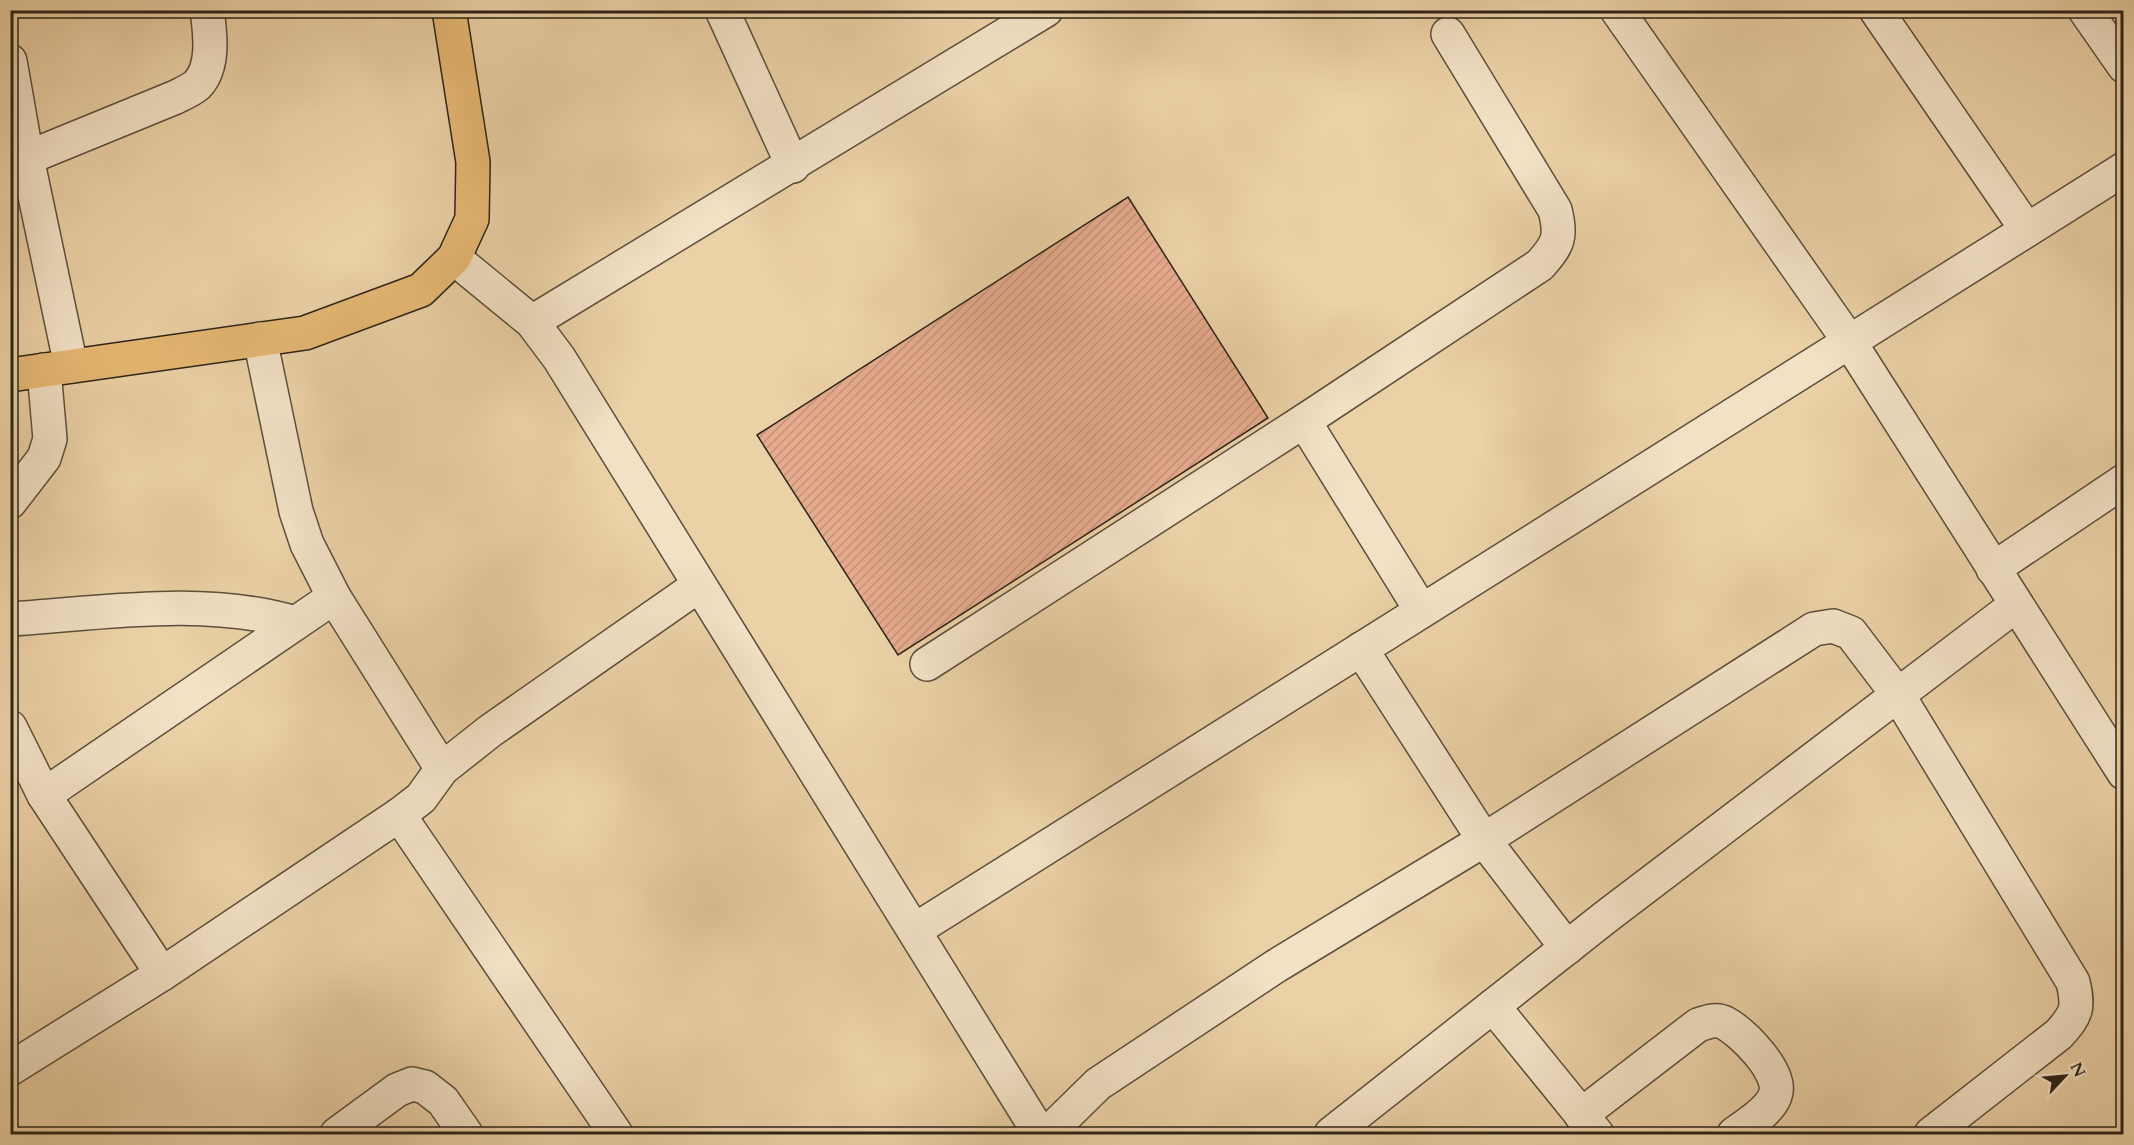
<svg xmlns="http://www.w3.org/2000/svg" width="2134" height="1145" viewBox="0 0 2134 1145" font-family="Cardo,serif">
  <defs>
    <pattern id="building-hatch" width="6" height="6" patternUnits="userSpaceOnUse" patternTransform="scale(1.5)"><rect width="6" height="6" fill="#e6ab8d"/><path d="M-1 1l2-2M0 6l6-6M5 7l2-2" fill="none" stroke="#c59379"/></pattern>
  </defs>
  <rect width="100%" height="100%" fill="#ebd1a6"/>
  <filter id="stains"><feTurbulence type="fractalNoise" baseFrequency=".00333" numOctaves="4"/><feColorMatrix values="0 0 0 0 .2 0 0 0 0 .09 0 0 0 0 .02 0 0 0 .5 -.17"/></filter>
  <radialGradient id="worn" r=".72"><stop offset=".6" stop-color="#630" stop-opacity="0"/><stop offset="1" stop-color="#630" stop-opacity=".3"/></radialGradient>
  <!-- building -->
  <path fill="url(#building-hatch)" stroke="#2c2419" stroke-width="1.5" d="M1128,197L1268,418L898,655L757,435Z"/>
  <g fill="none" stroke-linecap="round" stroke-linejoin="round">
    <defs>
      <g id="minor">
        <path d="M722,10L793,166"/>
        <path d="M1617,10L1849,341L2124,773"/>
        <path d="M1876,10L2027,230"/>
        <path d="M2085,10L2124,66"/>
        <path d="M10,61L27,158L71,366"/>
        <path d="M27,158L176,97C182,94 191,90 197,85C215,67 210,32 207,10"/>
        <path d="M454,258L532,322L559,358L1040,1134"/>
        <path d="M532,322L1046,10"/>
        <path d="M260,339L296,511L307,544L334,597L442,769"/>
        <path d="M1304,421L1421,610"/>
        <path d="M10,502L44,458L50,439L44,370"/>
        <path d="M1993,569L2124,481"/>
        <path d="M10,619C103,613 204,596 295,623"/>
        <path d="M1361,649L1484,840L1567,948"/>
        <path d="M927,664L1304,421L1540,265C1558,245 1562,237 1555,210L1448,34"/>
        <path d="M10,727L44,795L162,974"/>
        <path d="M44,795L334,597"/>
        <path d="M399,815L616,1134"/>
        <path d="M915,930L2124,169"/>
        <path d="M1493,1006L1597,1134"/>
        <path d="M10,1069L162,974L399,815L421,798L442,769L490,731L698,586"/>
        <path d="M1581,1115L1698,1025C1707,1022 1716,1018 1725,1023C1743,1033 1780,1070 1776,1092C1773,1110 1747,1124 1734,1134"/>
        <path d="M337,1134L397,1090L412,1084L425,1087L443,1101L466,1134"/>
        <path d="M1047,1134L1098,1084L1276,966L1484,840L1814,629L1833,626L1851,633L1898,695L2073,982C2079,1008 2077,1014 2059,1034L1931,1134"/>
        <path d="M1331,1134L1607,916L2016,605"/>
      </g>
      <path id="major" d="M10,375L305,333L421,290L454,258L472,219L473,162L449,10"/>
    </defs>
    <!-- minor casing -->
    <use href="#minor" stroke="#5c4f3c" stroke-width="36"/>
    <!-- major casing -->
    <use href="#major" stroke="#2c2419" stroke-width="36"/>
    <!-- minor -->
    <use href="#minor" stroke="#f2e1c5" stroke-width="33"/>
    <!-- major -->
    <use href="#major" stroke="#e6b873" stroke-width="33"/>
  </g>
  <!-- margin -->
  <rect width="2134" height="1145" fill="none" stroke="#ebd1a6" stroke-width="36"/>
  <rect x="12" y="12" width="2110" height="1121" fill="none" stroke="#2c2419" stroke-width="3"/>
  <rect x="18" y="18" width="2098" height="1109" fill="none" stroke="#2c2419" stroke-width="1.5"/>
  <!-- north arrow -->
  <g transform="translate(2065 1076) rotate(64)" stroke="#f2e1c5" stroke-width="4.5" paint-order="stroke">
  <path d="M0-4.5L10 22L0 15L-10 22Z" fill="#2c2419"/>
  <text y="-9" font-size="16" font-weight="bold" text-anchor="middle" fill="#2c2419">N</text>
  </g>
  <rect width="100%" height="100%" filter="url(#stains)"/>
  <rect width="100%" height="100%" fill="url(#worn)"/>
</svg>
